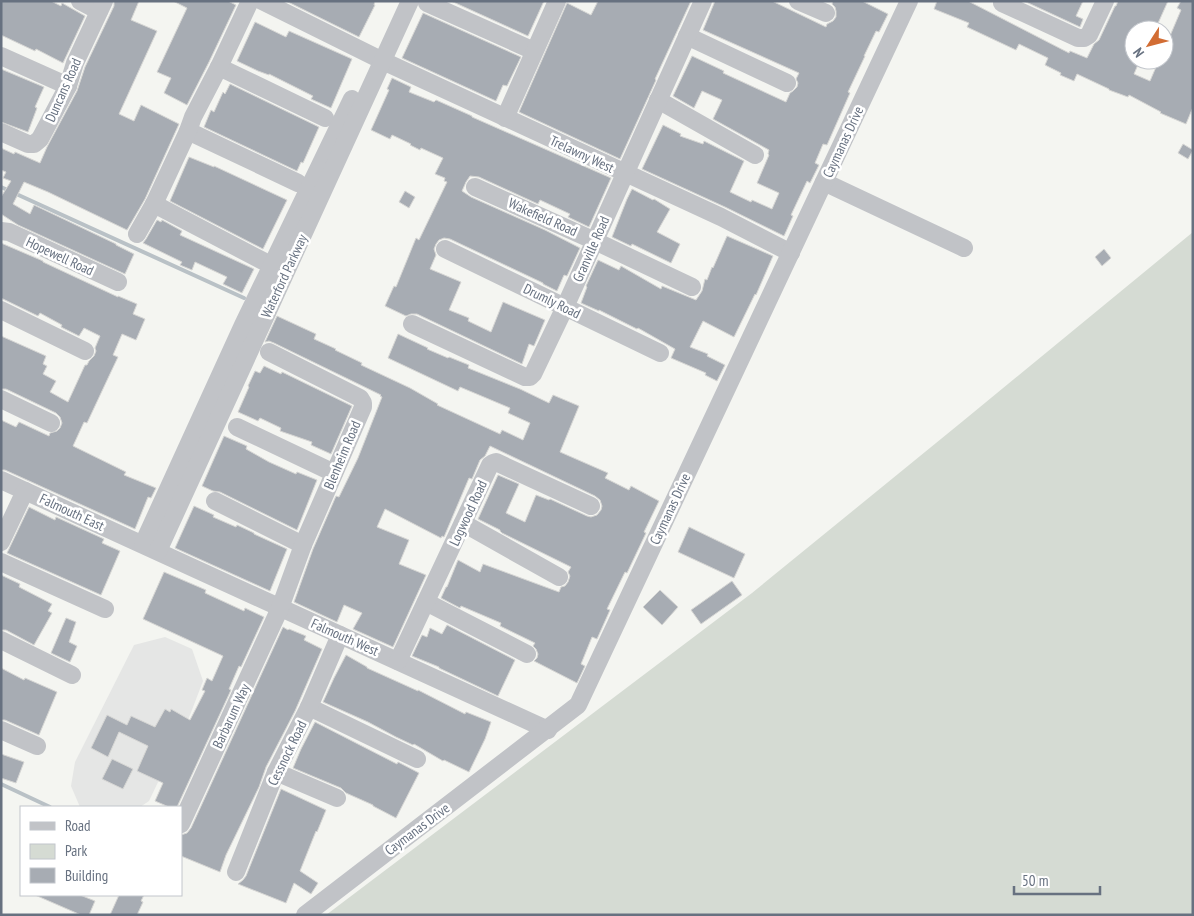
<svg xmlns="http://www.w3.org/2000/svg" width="1194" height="916" viewBox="0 0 1194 916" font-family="'PT Sans Narrow',sans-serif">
  <rect width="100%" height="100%" fill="#f4f5f1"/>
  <!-- built -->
  <path fill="#e5e6e5" d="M165,637L192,649L203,681L190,715L149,801L140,807H80L71,786L75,762L134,645Z"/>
  <!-- green -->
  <path fill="#d5dbd3" d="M1193,232V915H326L752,593L963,421Z"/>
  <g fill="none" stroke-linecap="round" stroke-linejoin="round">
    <!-- stream -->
    <g stroke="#b9c1c6" stroke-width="4">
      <path d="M1,187L244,298"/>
      <path d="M1,784L50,807"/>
    </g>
  </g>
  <!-- building -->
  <g fill="#a7acb3" stroke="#d6d6d4">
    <path d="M1,1H51L61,6L62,3L85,16L63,63L36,49L35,51L1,35Z"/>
    <path d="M114,1H139L131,20L157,31L119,114L134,121L141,105L179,124L145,199L127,230L48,192L24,182L13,204L30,214L34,205L116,244V245L134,254L125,274L18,225L1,214V197L11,181L3,178L6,172L1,170V148L14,154L15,152L40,163L47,147L77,91L85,67L114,6Z"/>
    <path d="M173,1H228L236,5L209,62L187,105L164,93L171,78L157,72L187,8Z"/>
    <path d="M286,1H375L374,5H375L359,37Z"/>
    <path d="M451,1H544L528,36Z"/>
    <path d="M598,1H691L655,79L656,80L620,159L519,112L567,3L591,15Z"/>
    <path d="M715,1H772L826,27L827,24L833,21L836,17V11L835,7L832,4L833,1H862L888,14L879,32L876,31L864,56H865L848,92L850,93L827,145L823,144L815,163L819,165L810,183L807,181L791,215L793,216L784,236L725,207L642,169L663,125L681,134L680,136L703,144L704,141L744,161L730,192L751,202L752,200L772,209L779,193L757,183L769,155L768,154L769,150L713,119L722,100L702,91L694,108L673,96L692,56L724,71L723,73L786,102L790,93L793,91L797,87L798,83L796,79L799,73L703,30Z"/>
    <path d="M937,1H968L1069,53L1070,51L1087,58L1094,44L1099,40L1115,6H1116L1118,1H1168L1155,30H1134V60H1140L1134,74L1150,81L1159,60H1164V50L1181,10L1177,8L1181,1H1193V107L1186,124L1160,113L1161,112L1129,95L1128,97L1109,90V89L1077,74L1074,81L1060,75L1061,73L1045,65L1048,58L1019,44L1016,50L967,27L969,23L934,9Z"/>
    <path d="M1024,1H1083L1076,16L1083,19L1080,27Z"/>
    <path d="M423,13L521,57L507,86L503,85L496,101L402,58Z"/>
    <path d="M255,22L286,37L289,31L352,59L331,108L311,99L313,96L269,74V75L258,71L237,61Z"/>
    <path d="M1,69L44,87L35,107L37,108L28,132L1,122Z"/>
    <path d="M392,78L411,87L409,92L434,102L436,100L472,116V117L611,178L589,227L568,217L570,214L540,200L538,204L479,177L470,176L466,182L462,191L471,197L545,230L580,248L567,276L564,275L557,291L543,284V283L450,239L444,238L439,240L436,244L434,249L436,255L430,269L461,282L449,310L469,318L468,321L491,332L503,302L545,320L534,346L529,344L522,364L417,314H411L406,316L385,306L394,286L396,287L416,238L419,240L447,182L444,181L445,178L435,174L443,158L421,148L420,150L410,145L411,144L392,135L390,139L371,130L389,90L387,89Z"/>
    <path d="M230,84L319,127L303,163L301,162L297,171L204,127L211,110L214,112L223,92L225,94Z"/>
    <path d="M1183,144L1193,150L1188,159L1178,153Z"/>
    <path d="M189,157L214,167V166L287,200L263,249L170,201Z"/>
    <path d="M632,189L653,200L654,199L670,209L657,232L680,244L671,263L632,244L631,246L612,237L627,199Z"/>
    <path d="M405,191L415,197L409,208L399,202Z"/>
    <path d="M157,220L161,222L162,220L182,231L180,235L254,269L242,293L223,284L227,277L195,262L192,270L180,265L182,262L143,243L146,239Z"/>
    <path d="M727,236L773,256L756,295L755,294L734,337L703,321L690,347L708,354L707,356L725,365L717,381L705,375L706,373L671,358L675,349L638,328L637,329L599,310V311L581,303L587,287L586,286L598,260L619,270L621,266L661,289L662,286L696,300L702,291L705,279L707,280L712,267L713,268Z"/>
    <path d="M1,243L43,261V262L118,297V296L137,304L133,314L145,319L136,340L122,334L113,355L118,357L109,376L87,423L84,422L73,446L126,472L124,475L156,488L151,498L148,497L135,529L5,470H1V420L16,427L19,422L49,436L50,433L57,431L60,428L62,423L60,417L56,413L6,389H1V336L46,356L43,364L47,366L43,374L56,381L50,392L68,402L85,365H87L89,361L94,356L96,351L95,348L100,336L84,328L79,336L61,327L62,325L40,313L38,316L1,298Z"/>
    <path d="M1104,249L1111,258L1102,266L1095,257Z"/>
    <path d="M277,316L316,334L314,339L336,349L335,350L362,363L361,365L410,388L438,404L437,405L500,434L502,430L523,440L530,423L508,413L510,408L460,387L458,391L388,358L398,334L428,348L427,349L448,358L449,357L469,365L468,368L520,389L549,403L553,395L579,406L560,452L608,473L605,478L629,490L631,486L659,501L644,532L646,533L627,573L625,572L607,609L610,610L597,639L592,637L581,664L585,666L577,683L534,661L537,658L538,654L536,649L533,646L535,643L500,626L501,623L461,606L460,608L441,598L446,587H447L458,560L480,572L483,564L559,592L561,587L565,586L568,582L570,576L568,572L571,567L502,533L500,531V530L478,519L498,475L519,484L506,513L525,522L536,495L549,500L550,499L587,516L591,517L597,515L601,510L602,506L600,500L595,496L490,446L485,456L480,460L472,479L469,478L444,537L442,536L441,538L385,509L377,527L409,540L399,564L426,575L393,647L353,629L362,613L344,605L337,622L294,602L313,549L336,496L339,497L358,458L382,397L380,396L381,395L274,343L269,341L265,342Z"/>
    <path d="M264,366L281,374L282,372L352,406L331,454L311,445L312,442L280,431L281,428L260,418L258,421L238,412L249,387L248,386L255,371L260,373Z"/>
    <path d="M224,436L247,446L246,449L269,462L296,474L297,472L317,480L297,530L220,492L213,491L202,486Z"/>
    <path d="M194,506L214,515L213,517L236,527L237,525L254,533V534L287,549L270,591L175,548Z"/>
    <path d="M29,507L55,520L56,517L104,539L102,543L120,551L101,595L7,553Z"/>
    <path d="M689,527L745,554L734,578L678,552Z"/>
    <path d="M164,572L206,590L205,593L244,611L245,608L264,617L241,667L239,666L229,689L231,690L177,807H169L155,801L163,783L137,771L148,746L119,732L108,757L91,748L107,715L127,725L131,716L155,727L165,709L170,712L171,709L190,720L205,691L202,690L207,678L212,681L223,656L143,619Z"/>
    <path d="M1,575L20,584L19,587L52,604L48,611L52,613L34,645L6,630H1Z"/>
    <path d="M732,581L742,595L701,624L691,610Z"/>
    <path d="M660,590L678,607L662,625L643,607Z"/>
    <path d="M66,618L76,622L69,642L77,646L70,662L51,653Z"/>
    <path d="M447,625L515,660L498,696L439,668V667L412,656L422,635L427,637L430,628L442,634Z"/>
    <path d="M283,627L288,630L289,629L306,636L304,640L322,649L295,711L266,767L259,787L226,855L220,872L181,856V835L187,833L191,828Z"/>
    <path d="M346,655L367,667V668L418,691V690L465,714L466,712L491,722L485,739L469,772L444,760L443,761L414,744L413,745L396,737L368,722L323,702L334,678Z"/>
    <path d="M1,668L24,680L25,678L57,692L39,735L5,720H1Z"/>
    <path d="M315,722L397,764L398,762L419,773L396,818L373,806V805L346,793L341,788L293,768L301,749Z"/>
    <path d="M1,754L24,762L16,783L1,778Z"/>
    <path d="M112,759L133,769L123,789L102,779Z"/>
    <path d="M281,789L326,810L317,832L316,831L300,871L318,883L311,894L294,883L286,903L238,884L243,880L246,876Z"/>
    <path d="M35,895H80L95,901L89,915H81Z"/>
    <path d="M119,895H144L141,901L143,902L137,915H110Z"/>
  </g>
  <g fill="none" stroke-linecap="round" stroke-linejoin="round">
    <!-- minor -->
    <g stroke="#c1c3c7" stroke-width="18">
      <path d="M80,1L99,11"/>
      <path d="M262,1L383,61L721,217L791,253"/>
      <path d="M798,1L826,13"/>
      <path d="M427,3L534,51"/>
      <path d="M1002,3L1078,38H1084L1089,35L1105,1"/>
      <path d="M687,36L787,83"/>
      <path d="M1,56L68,86"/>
      <path d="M219,67L325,118"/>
      <path d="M658,100L755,155"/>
      <path d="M505,118L557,1"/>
      <path d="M188,131L298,183"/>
      <path d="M1,132L28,144H34L40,139L68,86L75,63L104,1"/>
      <path d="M824,182L964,248"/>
      <path d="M475,187L595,241L692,287"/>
      <path d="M154,204L263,261"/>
      <path d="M1,231L9,232L118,282"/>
      <path d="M137,234L154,204L188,131L193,117L219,67L250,1"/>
      <path d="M445,249L660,353"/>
      <path d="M1,310L85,351"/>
      <path d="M412,324L525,377H530L533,374L565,307L703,1"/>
      <path d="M1,399L51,423"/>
      <path d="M237,427L334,473"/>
      <path d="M1,480L548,730"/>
      <path d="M215,501L303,545"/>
      <path d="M463,523L559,577"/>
      <path d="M1,542L25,491"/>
      <path d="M143,544L243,325L352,99"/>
      <path d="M158,551L410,1"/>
      <path d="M1,562L105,609"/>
      <path d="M426,602L527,654"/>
      <path d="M1,640L72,675"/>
      <path d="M398,661L490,465L493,463L496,462L591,506"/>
      <path d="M309,707L417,759"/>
      <path d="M1,730L37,746"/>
      <path d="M276,772L337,798"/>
      <path d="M181,824L280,608L303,545L363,407V403L360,398L269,352"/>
      <path d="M236,872L276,772L309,707L340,635"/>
      <path d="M305,915L578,705L909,1"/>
    </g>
  </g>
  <g text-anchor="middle" stroke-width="5" stroke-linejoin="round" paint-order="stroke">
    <!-- street labels -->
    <g font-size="14" fill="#677180" stroke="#fff">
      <text transform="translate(63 90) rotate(-66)" y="5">Duncans Road</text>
      <text transform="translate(843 142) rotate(-65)" y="5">Caymanas Drive</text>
      <text transform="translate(582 154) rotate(25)" y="5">Trelawny West</text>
      <text transform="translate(543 217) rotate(24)" y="5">Wakefield Road</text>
      <text transform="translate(591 249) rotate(-66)" y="5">Granville Road</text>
      <text transform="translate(60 256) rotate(25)" y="5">Hopewell Road</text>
      <text transform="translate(284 276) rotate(-65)" y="5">Waterford Parkway</text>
      <text transform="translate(552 301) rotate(26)" y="5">Drumly Road</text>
      <text transform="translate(342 455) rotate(-67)" y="5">Blenheim Road</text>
      <text transform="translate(670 509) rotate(-65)" y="5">Caymanas Drive</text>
      <text transform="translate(72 512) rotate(25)" y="5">Falmouth East</text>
      <text transform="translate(468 513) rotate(-65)" y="5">Logwood Road</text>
      <text transform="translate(345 637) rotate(24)" y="5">Falmouth West</text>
      <text transform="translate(231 716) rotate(-65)" y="5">Barbarum Way</text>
      <text transform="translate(287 753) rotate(-64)" y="5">Cessnock Road</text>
      <text transform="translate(417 829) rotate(-37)" y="5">Caymanas Drive</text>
    </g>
  </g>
  <!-- border -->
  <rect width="1194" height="916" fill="none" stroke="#677180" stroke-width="5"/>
  <!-- legend -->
  <rect x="20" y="806" width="162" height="90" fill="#ffffff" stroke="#c2c6cc"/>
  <rect x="30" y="822" width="25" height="8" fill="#c1c3c7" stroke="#c2c6cc"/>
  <text x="65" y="831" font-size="15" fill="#677180">Road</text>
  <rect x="30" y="844" width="25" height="15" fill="#d5dbd3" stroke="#c2c6cc"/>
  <text x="65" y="856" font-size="15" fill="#677180">Park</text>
  <rect x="30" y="868" width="25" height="15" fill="#a7acb3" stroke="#c2c6cc"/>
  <text x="65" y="881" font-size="15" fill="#677180">Building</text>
  <!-- north arrow -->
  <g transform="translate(1149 45) rotate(234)"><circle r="24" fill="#ffffff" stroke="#c2c6cc"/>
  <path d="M0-4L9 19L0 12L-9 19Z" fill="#d26d34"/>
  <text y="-8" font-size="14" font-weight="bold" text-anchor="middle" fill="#677180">N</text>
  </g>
  <!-- scale -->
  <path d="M1014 886v8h86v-8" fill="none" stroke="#677180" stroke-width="2.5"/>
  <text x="1022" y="886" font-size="15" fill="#677180" stroke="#ffffff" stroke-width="4" paint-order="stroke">50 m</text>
</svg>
